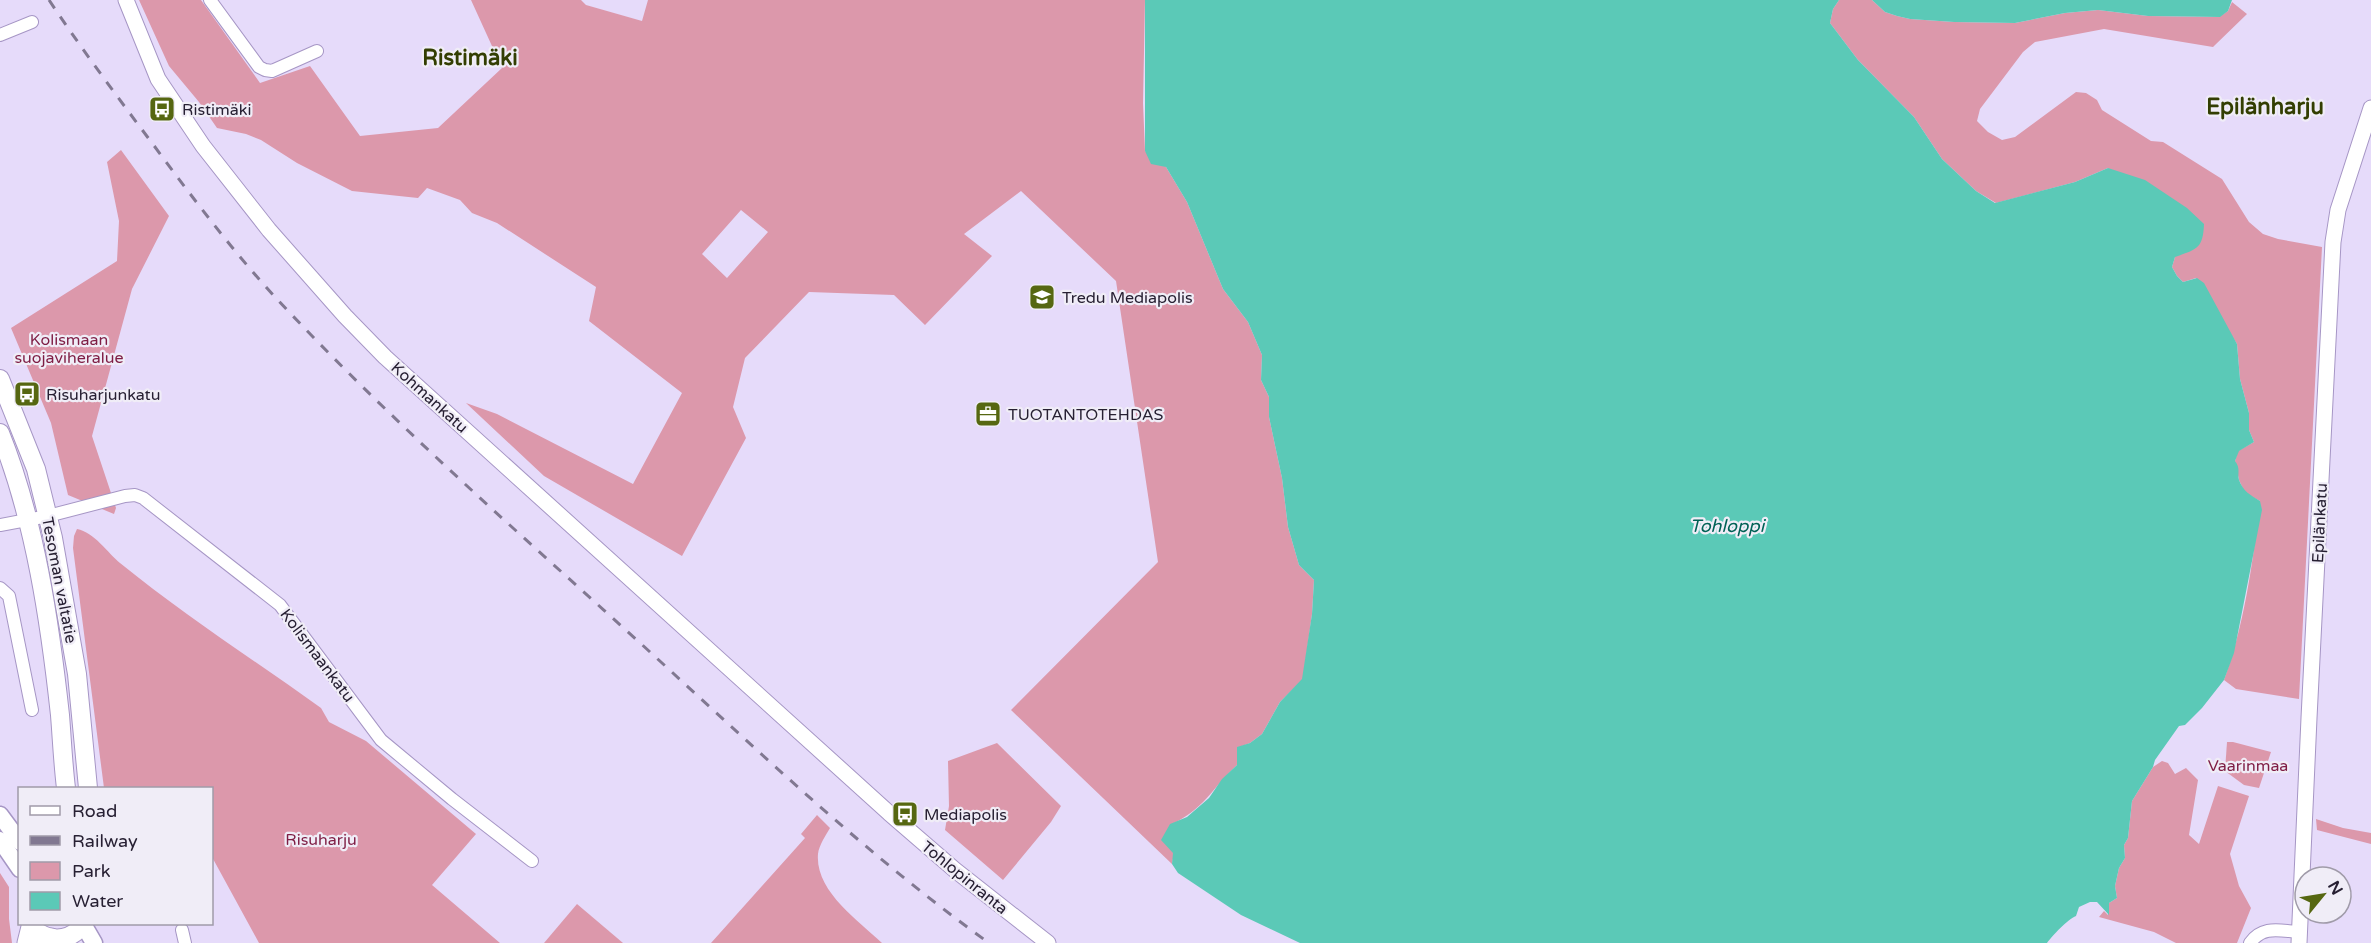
<svg xmlns="http://www.w3.org/2000/svg" width="2371" height="943" viewBox="0 0 2371 943" font-family="'Varela Round',sans-serif">
  <rect width="100%" height="100%" fill="#e6dbfa"/>
  <!-- green -->
  <g fill="#dc98ab" fill-rule="evenodd">
    <path d="M139,0H201L260,83L310,66L360,136L438,128L502,68L471,0H581L586,5L642,21L648,0H1145L1143,103L1145,151L1166,167L1187,202L1223,289L1248,322L1262,355L1261,380L1269,397V417L1282,478L1288,527L1299,565L1314,580L1312,614L1303,679L1280,702L1262,734L1250,743L1237,748V765C1211,789 1205,809 1170,825L1174,853L1172,864L1011,710L1158,562L1116,281L1021,191L964,234L992,256L925,325L894,295L809,292L745,358L733,407L746,438L682,556L544,476L466,403L497,414L633,484L682,393L589,321L596,287L497,223L472,213L460,200L427,188L418,198L352,191L297,163L261,140L246,134L217,128L199,102L169,66ZM741,210L768,232L727,278L702,254Z"/>
    <path d="M1839,0H1872L1885,12L1897,16L1910,19L1954,22L2015,23L2065,13L2098,10L2148,16L2219,17L2228,11L2232,2L2247,14L2213,47L2104,29L2035,42L2023,52L1980,109L1977,121L1988,132L2002,140L2015,137L2076,92L2086,93L2097,100L2102,110L2151,141L2163,142L2222,179L2249,222L2263,234L2278,239L2322,247L2299,699L2236,689L2224,680C2245,623 2253,561 2260,501L2245,493L2239,480L2235,461L2238,451L2254,442L2249,430V413L2240,379L2237,344L2196,278L2183,282L2177,276L2172,267L2175,257L2108,168L2075,182L1996,203L1976,191L1942,159L1914,117L1858,60L1830,23L1833,9Z"/>
    <path d="M121,150L169,216L132,289L92,436L116,508L114,514L68,495L51,423L11,328L117,261L119,221L107,162Z"/>
    <path d="M77,529C94,532 108,553 120,563C184,615 254,660 321,708L329,722L366,741L476,834L432,885L500,943H259L212,857V788H104L73,548L74,536Z"/>
    <path d="M2227,742H2233L2271,752L2259,788L2244,785L2225,771Z"/>
    <path d="M997,743L1061,806L1051,822L1003,880L945,830L949,806L948,761Z"/>
    <path d="M2162,761L2168,763L2175,774L2186,768L2198,780L2189,835L2199,844L2218,786L2249,796L2230,854L2239,886L2251,908L2237,943H2176L2154,932L2099,917L2104,911L2108,915L2109,903L2117,898L2115,886L2119,868L2125,858L2124,845L2128,838L2132,801L2153,767Z"/>
    <path d="M817,815L830,828C826,835 819,845 818,854C815,891 858,920 882,943H711L805,838L801,834Z"/>
    <path d="M2316,819L2343,828L2371,833V844L2317,830Z"/>
    <path d="M0,873L9,887V919L12,943H0Z"/>
    <path d="M577,904L623,943H544Z"/>
  </g>
  <!-- water -->
  <g fill="#5bc9b7">
    <path d="M1145,0H1839L1833,9L1830,23L1858,60L1914,117L1942,159L1976,191L1995,203L2075,182L2108,168L2145,180L2187,208L2204,224C2203,249 2197,249 2175,257L2172,267L2177,276L2183,282L2197,278L2204,283L2237,344L2240,379L2249,413V430L2254,442L2239,451L2235,461C2241,469 2237,473 2239,480C2243,491 2250,495 2260,501L2262,510L2234,653L2224,680L2202,708L2185,725L2179,726L2155,760L2153,767L2132,801L2128,838L2124,845L2125,858L2119,868L2115,886L2117,898L2109,903V915L2097,902H2090L2079,907L2076,916C2068,919 2052,936 2047,943H1300L1241,915L1178,873L1172,864L1173,853L1161,840L1170,824L1187,817L1209,798L1222,779L1237,765V747L1250,743L1262,734L1280,702L1302,679L1312,614L1314,580L1299,565L1288,527L1282,478L1269,417V397L1261,380L1262,355L1248,322L1223,289L1187,202L1166,167L1151,164L1145,151Z"/>
    <path d="M1872,0H2232L2228,11L2220,17L2148,16L2098,10L2065,13L2015,23L1954,22L1910,19L1897,16L1885,12Z"/>
  </g>
  <g fill="none" stroke-linecap="round" stroke-linejoin="round">
    <defs>
      <g id="minor">
        <path d="M210,0L259,67L265,70L272,71L317,51"/>
        <path d="M0,35L32,22"/>
        <path d="M0,525L48,516L125,496L135,495L143,498L280,605L381,740L452,799L532,861"/>
        <path d="M0,588L9,596L32,710"/>
        <path d="M182,930L185,943"/>
        <path d="M2250,943C2263,925 2280,931 2299,932"/>
      </g>
      <g id="tertiary">
        <path d="M126,0L158,79L203,146L269,230L345,316L385,357L889,813L955,870L1048,943"/>
        <path d="M2299,943L2309,718L2333,242L2338,210L2371,108"/>
      </g>
      <g id="secondary">
        <path d="M0,815L20,842"/>
        <path d="M0,840L20,869"/>
        <path d="M83,924L94,943"/>
      </g>
      <g id="primary">
        <path d="M0,379L36,469L53,538L77,674L88,788"/>
        <path d="M0,433C35,520 50,623 60,715C62,740 63,764 66,788"/>
        <path d="M39,933C55,943 73,939 83,924"/>
      </g>
      <g id="motorway">
        <path d="M28,943L32,927"/>
        <path d="M49,943L51,939"/>
      </g>
    </defs>
    <!-- minor casing -->
    <use href="#minor" stroke="#a696c5" stroke-width="14"/>
    <!-- tertiary casing -->
    <use href="#tertiary" stroke="#a696c5" stroke-width="17"/>
    <!-- secondary casing -->
    <use href="#secondary" stroke="#a696c5" stroke-width="19"/>
    <!-- primary casing -->
    <use href="#primary" stroke="#a696c5" stroke-width="20"/>
    <!-- motorway casing -->
    <use href="#motorway" stroke="#a696c5" stroke-width="23"/>
    <!-- minor -->
    <use href="#minor" stroke="#fff" stroke-width="12"/>
    <!-- tertiary -->
    <use href="#tertiary" stroke="#fff" stroke-width="15"/>
    <!-- secondary -->
    <use href="#secondary" stroke="#fff" stroke-width="16"/>
    <!-- primary -->
    <use href="#primary" stroke="#fff" stroke-width="18"/>
    <!-- motorway -->
    <use href="#motorway" stroke="#fff" stroke-width="21"/>
    <!-- rail -->
    <path stroke="#817891" stroke-width="3" stroke-dasharray="10 10" stroke-linecap="butt" d="M49,0C83,51 119,99 155,147C198,205 241,262 291,314C400,429 520,534 638,641C752,745 864,853 989,943"/>
  </g>
  <!-- icons -->
  <defs>
    <symbol id="bus-square" viewBox="-11 -11 22 22"><rect x="-9" y="-9" width="18" height="18" rx="4" fill="#566711" stroke="#f0edf7"/><path d="M-5-6H5V4H4V6H2V4H-2V6H-4V4H-5ZM-3.5-4V0h7V-4ZM-3.5 1.2v1.5H-2V1.2ZM2 1.2v1.5H3.5V1.2Z" fill="#fff"/></symbol>
    <symbol id="school-square" viewBox="-11 -11 22 22"><rect x="-9" y="-9" width="18" height="18" rx="4" fill="#566711" stroke="#f0edf7"/><path d="M0-5L7-2L0 1L-7-2ZM-4 1L0 2.5L4 1V4Q0 6-4 4Z" fill="#fff"/></symbol>
    <symbol id="office-square" viewBox="-11 -11 22 22"><rect x="-9" y="-9" width="18" height="18" rx="4" fill="#566711" stroke="#f0edf7"/><path d="M-6-3h4V-5.5h4V-3h4V5H-6ZM-1-4.5V-3h2v-1.5ZM-6 0V1H6V0Z" fill="#fff"/></symbol>
  </defs>
  <g fill-rule="evenodd">
    <use href="#bus-square" x="147" y="94" width="30" height="30"/>
    <use href="#school-square" x="1027" y="282" width="30" height="30"/>
    <use href="#bus-square" x="12" y="379" width="30" height="30"/>
    <use href="#office-square" x="973" y="399" width="30" height="30"/>
    <use href="#bus-square" x="890" y="799" width="30" height="30"/>
  </g>
  <g text-anchor="middle" stroke-width="4.5" stroke-linejoin="round" paint-order="stroke">
    <!-- poi labels -->
    <g font-size="16" fill="#272033" stroke="#f0edf7" text-anchor="start">
      <text x="182" y="115">Ristimäki</text>
      <text x="1062" y="303">Tredu Mediapolis</text>
      <text x="46" y="400">Risuharjunkatu</text>
      <text x="1008" y="420">TUOTANTOTEHDAS</text>
      <text x="924" y="820">Mediapolis</text>
    </g>
    <!-- park labels -->
    <g font-size="16" fill="#7e1d44" stroke="#f0edf7">
      <text x="69" y="345">Kolismaan<tspan x="69" dy="18">suojaviheralue</tspan></text>
      <text x="2248" y="771">Vaarinmaa</text>
      <text x="321" y="845">Risuharju</text>
    </g>
    <!-- street labels -->
    <g font-size="16" fill="#272033" stroke="#f0edf7">
      <text transform="translate(430 397) rotate(42)" y="6">Kohmankatu</text>
      <text transform="translate(2319 523) rotate(-87)" y="6">Epilänkatu</text>
      <text transform="translate(60 580) rotate(79)" y="6">Tesoman valtatie</text>
      <text transform="translate(318 655) rotate(53)" y="6">Kolismaankatu</text>
      <text transform="translate(965 877) rotate(39)" y="6">Tohlopinranta</text>
    </g>
    <!-- water labels -->
    <g font-size="18" font-style="italic" fill="#006256" stroke="#f0edf7">
      <text x="1727" y="532">Tohloppi</text>
    </g>
    <!-- district labels -->
    <g font-size="22" font-weight="bold" fill="#333e02" stroke="#f0edf7">
      <text x="470" y="65">Ristimäki</text>
      <text x="2265" y="114">Epilänharju</text>
    </g>
  </g>
  <!-- legend -->
  <rect x="18" y="787" width="195" height="138" fill="#f0edf7" stroke="#a09ba9" stroke-width="1.5"/>
  <rect x="30" y="806" width="30" height="9" fill="#ffffff" stroke="#a09ba9" stroke-width="1.5"/>
  <text x="72" y="817" font-size="18" fill="#272033">Road</text>
  <rect x="30" y="836" width="30" height="9" fill="#817891" stroke="#a09ba9" stroke-width="1.5"/>
  <text x="72" y="847" font-size="18" fill="#272033">Railway</text>
  <rect x="30" y="862" width="30" height="18" fill="#dc98ab" stroke="#a09ba9" stroke-width="1.5"/>
  <text x="72" y="877" font-size="18" fill="#272033">Park</text>
  <rect x="30" y="892" width="30" height="18" fill="#5bc9b7" stroke="#a09ba9" stroke-width="1.5"/>
  <text x="72" y="907" font-size="18" fill="#272033">Water</text>
  <!-- north arrow -->
  <g transform="translate(2323 895) rotate(60)"><circle r="28" fill="#f0edf7" stroke="#a09ba9" stroke-width="1.5"/>
  <path d="M0-4.5L10 22L0 15L-10 22Z" fill="#566711"/>
  <text y="-9" font-size="16" font-weight="bold" text-anchor="middle" fill="#272033">N</text>
  </g>
</svg>
